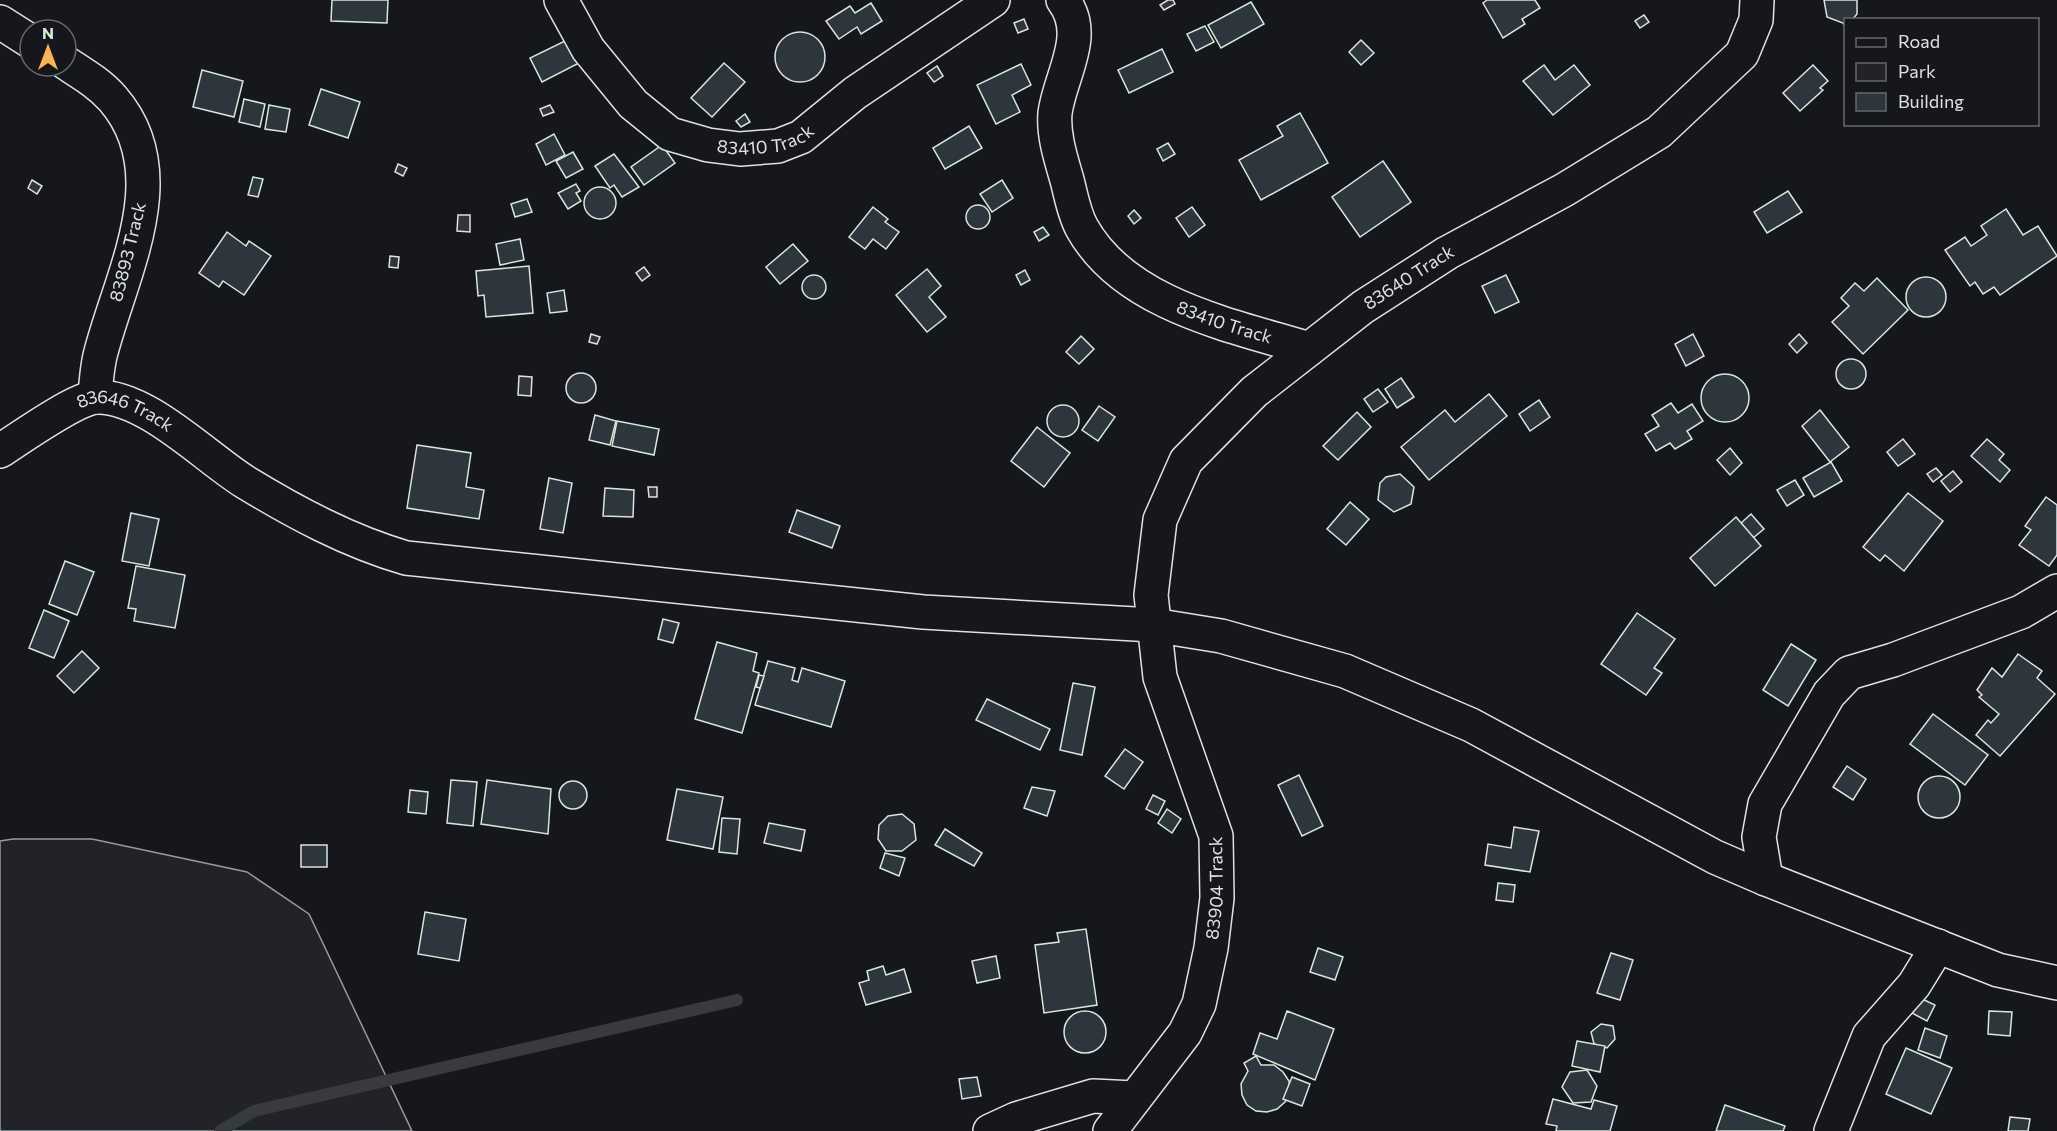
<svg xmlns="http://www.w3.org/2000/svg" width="2057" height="1131" viewBox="0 0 2057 1131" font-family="Commissioner,sans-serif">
  <rect width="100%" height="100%" fill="#14181c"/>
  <!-- green -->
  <path fill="#202428" stroke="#939e99" stroke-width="1.5" d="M13,839H92L247,872L309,914L412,1131H0V841Z"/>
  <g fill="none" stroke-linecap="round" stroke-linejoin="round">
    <!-- stream -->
    <path stroke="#363b3e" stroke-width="12" d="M220,1131L254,1111L737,1000"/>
  </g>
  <!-- building -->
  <g fill="#2c363c" stroke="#d8e6dc" stroke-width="1.5">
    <path d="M332,0H388L387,23L331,21Z"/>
    <path d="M1168,0H1173L1175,4L1164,10L1160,5Z"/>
    <path d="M1487,0H1535L1540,8L1522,19L1525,24L1503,38L1483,3Z"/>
    <path d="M1824,0H1857V14L1852,20H1846V28L1843,23L1827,17Z"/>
    <path d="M1251,2L1264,24L1221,48L1208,25Z"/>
    <path d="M871,3L882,21L861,34L857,27L839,39L826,21L850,6L855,13Z"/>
    <path d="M1644,15L1649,22L1640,28L1635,21Z"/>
    <path d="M1024,19L1028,29L1018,33L1014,23Z"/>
    <path d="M1205,26L1214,42L1196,51L1187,34Z"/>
    <circle cx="800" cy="57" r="25"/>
    <path d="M571,38L583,61L542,82L530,58Z"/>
    <path d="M1361,40L1374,53L1361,65L1349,52Z"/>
    <path d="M1162,49L1173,72L1129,93L1118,70Z"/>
    <path d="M724,63L745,82L712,117L691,98Z"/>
    <path d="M1021,64L1031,85L1012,95L1020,112L996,124L977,85Z"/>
    <path d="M1544,65L1555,80L1574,65L1590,85L1553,115L1523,81Z"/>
    <path d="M1813,65L1828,81L1820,88L1823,90L1800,111L1783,93Z"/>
    <path d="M937,66L943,76L934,82L927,73Z"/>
    <path d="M202,70L243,81L234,117L193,107Z"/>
    <path d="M321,89L360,102L348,138L309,125Z"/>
    <path d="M244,99L265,104L260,127L239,122Z"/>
    <path d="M269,105L290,109L286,132L265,129Z"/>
    <path d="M550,105L554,112L543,116L540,109Z"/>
    <path d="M1300,113L1328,163L1261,200L1239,160L1283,136L1277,126Z"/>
    <path d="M745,114L750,122L741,127L736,121Z"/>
    <path d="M969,126L982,148L945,169L933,148Z"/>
    <path d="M554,134L565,155L546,165L536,144Z"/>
    <path d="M1168,143L1175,154L1163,161L1157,149Z"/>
    <path d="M662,145L675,163L644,185L631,167Z"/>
    <path d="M573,152L583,169L566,178L556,161Z"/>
    <path d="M614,154L639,187L622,197L614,185L610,188L595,166Z"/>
    <path d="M1383,161L1411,202L1360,237L1332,197Z"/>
    <path d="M398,164L407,168L403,176L395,172Z"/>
    <path d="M253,177L263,179L258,197L248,195Z"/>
    <path d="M32,180L42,186L37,194L28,188Z"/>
    <path d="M1002,180L1013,198L992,212L980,194Z"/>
    <path d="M576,184L580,191L576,193L581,201L568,209L558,193Z"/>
    <circle cx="600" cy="203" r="16"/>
    <path d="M1788,191L1802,212L1767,233L1754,212Z"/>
    <path d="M527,199L532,212L515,217L511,204Z"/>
    <circle cx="978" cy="217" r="12"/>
    <path d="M873,207L888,219L885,222L899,232L886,249L873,239L865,249L849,237Z"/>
    <path d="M1192,207L1205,225L1189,237L1176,218Z"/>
    <path d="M2006,209L2023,235L2038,226L2057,256L2000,295L1994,287L1983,294L1975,282L1970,286L1945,250L1965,237L1971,246L1987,235L1981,226Z"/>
    <path d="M1134,210L1141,218L1134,224L1128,216Z"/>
    <path d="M458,215H470V232L457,231Z"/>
    <path d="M1043,227L1049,235L1039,241L1034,232Z"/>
    <path d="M227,232L246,246L249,241L271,256L244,295L223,281L219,287L199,273Z"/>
    <path d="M520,239L524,260L500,265L496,244Z"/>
    <path d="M793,244L808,261L780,284L766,267Z"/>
    <path d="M390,256L399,257L398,268L389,267Z"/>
    <path d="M529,266L533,313L486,317L484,295L478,296L476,271Z"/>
    <path d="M644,267L650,275L642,281L636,273Z"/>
    <path d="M927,269L941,286L929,297L946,317L927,332L896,295Z"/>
    <path d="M1025,270L1030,280L1021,285L1016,275Z"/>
    <circle cx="814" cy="287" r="12"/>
    <path d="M1506,275L1519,302L1495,313L1482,286Z"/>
    <circle cx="1926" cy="297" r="20"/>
    <path d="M1877,278L1908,310L1863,354L1832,322L1849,306L1841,298L1855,283L1864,291Z"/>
    <path d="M564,290L567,311L550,313L547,293Z"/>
    <path d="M591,334L600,337L597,344L589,342Z"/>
    <path d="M1693,334L1704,356L1686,366L1675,344Z"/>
    <path d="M1799,334L1807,343L1797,353L1789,344Z"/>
    <path d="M1081,336L1094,349L1079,364L1066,352Z"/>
    <circle cx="1851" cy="374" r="15"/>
    <circle cx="581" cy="388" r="15"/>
    <circle cx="1725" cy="398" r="24"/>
    <path d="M519,376L532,377L531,396L518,395Z"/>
    <path d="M1401,378L1414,397L1397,408L1385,389Z"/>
    <path d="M1378,389L1388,402L1373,412L1364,399Z"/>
    <path d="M1489,394L1507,416L1429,480L1401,447L1445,410L1455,422Z"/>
    <path d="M1539,400L1550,417L1530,431L1519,414Z"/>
    <path d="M1671,403L1678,413L1692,404L1703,421L1687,431L1692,439L1675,449L1670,443L1656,451L1645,434L1659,426L1652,415Z"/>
    <circle cx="1063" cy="421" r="16"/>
    <path d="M1099,406L1115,417L1098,441L1082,430Z"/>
    <path d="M1820,410L1849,447L1830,462L1802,426Z"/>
    <path d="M1357,412L1371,427L1338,460L1323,446Z"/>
    <path d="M595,415L616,421L610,445L589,440Z"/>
    <path d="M617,421L659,429L654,455L612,446Z"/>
    <path d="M1037,427L1070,453L1044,487L1011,461Z"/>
    <path d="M1903,439L1915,454L1898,466L1887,452Z"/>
    <path d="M1987,439L2004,454L1999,460L2010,470L2000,482L1971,456Z"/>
    <path d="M417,445L471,453L466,487L484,490L479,519L407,508Z"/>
    <path d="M1730,448L1742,463L1730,475L1717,460Z"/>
    <path d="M1831,462L1842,481L1814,497L1803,478Z"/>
    <path d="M1936,468L1942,475L1933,482L1927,474Z"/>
    <path d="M1953,471L1962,482L1950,492L1941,481Z"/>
    <path d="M1400,474L1414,487L1411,504L1394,512L1378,500L1380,483L1386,477Z"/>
    <path d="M549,478L572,483L563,533L540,529Z"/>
    <path d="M1795,480L1804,495L1787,506L1777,490Z"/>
    <path d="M648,487H657V497H649Z"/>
    <path d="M605,488L634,490L633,517L603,516Z"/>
    <path d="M1908,493L1943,521L1904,571L1885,555L1880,561L1863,547Z"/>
    <path d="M2046,497L2057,505V555L2049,566L2019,545L2031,530L2025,526Z"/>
    <path d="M1350,502L1369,519L1346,545L1327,529Z"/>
    <path d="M797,510L840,526L832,548L789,532Z"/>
    <path d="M131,513L159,519L149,566L122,561Z"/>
    <path d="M1751,514L1764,529L1753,538L1741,523Z"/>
    <path d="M1736,517L1761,546L1715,586L1690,558Z"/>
    <path d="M65,561L94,572L77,615L49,604Z"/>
    <path d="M136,566L185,575L175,628L134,621L136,609L128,608Z"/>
    <path d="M44,610L69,621L54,658L29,648Z"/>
    <path d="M1637,613L1675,639L1654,668L1662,673L1646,695L1601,664Z"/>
    <path d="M663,619L679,623L673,643L658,639Z"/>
    <path d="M717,642L757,653L753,671L759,673L742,733L695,719Z"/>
    <path d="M1791,644L1816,660L1788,706L1763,690Z"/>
    <path d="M82,651L99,668L74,693L57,676Z"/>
    <path d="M2018,654L2042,671L2037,678L2055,694L2000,756L1976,735L1988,720L1991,723L1999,714L1979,697L1982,695L1977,690L1992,668L2002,677Z"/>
    <path d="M768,661L795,668L792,680L798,682L802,668L845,681L831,727L755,705Z"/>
    <path d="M759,675L764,676L760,688L756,687Z"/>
    <path d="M1073,683L1095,687L1082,755L1060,750Z"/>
    <path d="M987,699L1050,729L1040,750L976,720Z"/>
    <path d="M1933,714L1988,755L1965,785L1910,744Z"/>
    <path d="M1125,749L1143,762L1124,789L1105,776Z"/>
    <path d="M1847,766L1866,779L1853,800L1833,787Z"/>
    <path d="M1299,775L1323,826L1302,836L1278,785Z"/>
    <circle cx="1939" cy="797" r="21"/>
    <path d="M451,780L477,782L473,826L447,823Z"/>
    <path d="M487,780L551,789L548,834L481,824Z"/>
    <circle cx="573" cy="795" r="14"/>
    <path d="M1032,787L1055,791L1047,816L1024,808Z"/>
    <path d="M677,789L723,797L713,849L667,840Z"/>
    <path d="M410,790L428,792L426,814L408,812Z"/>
    <path d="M1153,795L1165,801L1158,815L1146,809Z"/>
    <path d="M1167,809L1181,819L1172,833L1158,823Z"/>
    <path d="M902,814L914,824L916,840L902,851H886L878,839L879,825L888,816Z"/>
    <path d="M722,818L740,819L737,854L719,852Z"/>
    <path d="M769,823L805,830L801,851L764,843Z"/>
    <path d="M1514,827L1539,831L1530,872L1485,865L1488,844L1511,848Z"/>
    <path d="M945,829L982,853L974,866L935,845Z"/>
    <rect x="301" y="845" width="26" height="22"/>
    <path d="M885,853L905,858L899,876L880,868Z"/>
    <path d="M1498,883L1515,885L1513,902L1496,900Z"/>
    <path d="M425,912L466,919L459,961L418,954Z"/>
    <path d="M1086,929L1097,1005L1044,1013L1035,945L1059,942L1057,933Z"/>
    <path d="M1318,948L1343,957L1335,980L1310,972Z"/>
    <path d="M1611,953L1633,960L1620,1000L1597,993Z"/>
    <path d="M996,956L1000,978L977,983L972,961Z"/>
    <path d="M883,966L886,975L904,969L911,992L866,1005L859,983L869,980L867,971Z"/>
    <path d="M1918,997L1935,1005L1927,1021L1910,1012Z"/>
    <circle cx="1085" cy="1032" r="21"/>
    <path d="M1287,1011L1334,1029L1315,1080L1253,1054L1260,1033L1277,1039Z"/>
    <path d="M1989,1011L2012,1012L2010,1036L1988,1034Z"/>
    <path d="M1601,1024L1613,1026L1615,1039L1607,1048L1594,1044L1591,1032Z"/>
    <path d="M1925,1028L1947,1036L1940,1058L1918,1050Z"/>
    <path d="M1577,1041L1605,1046L1600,1072L1572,1066Z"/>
    <path d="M1906,1048L1952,1068L1931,1114L1886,1094Z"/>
    <path d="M1256,1056L1261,1065H1274L1283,1072L1289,1081L1290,1092L1285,1102L1277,1109L1267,1112L1256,1111L1247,1105L1242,1095L1241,1084L1248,1071L1244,1063Z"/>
    <path d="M1587,1070L1597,1086L1591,1102L1573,1103L1562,1087L1570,1072Z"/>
    <path d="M977,1077L981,1096L962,1099L959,1079Z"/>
    <path d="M1292,1077L1310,1084L1302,1106L1283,1099Z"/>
    <path d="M1553,1099L1591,1109L1594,1100L1617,1106L1610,1131H1556L1557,1126L1546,1124Z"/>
    <path d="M1725,1105L1785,1126L1783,1131H1716Z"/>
    <path d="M2010,1117L2030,1119L2028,1131H2008Z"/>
  </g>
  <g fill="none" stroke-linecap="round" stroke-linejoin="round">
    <defs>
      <g id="minor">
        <path id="s1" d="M561,0L588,49L633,104L670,134L708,145L740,149L778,146L801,137L855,93L993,0"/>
        <path id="s2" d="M1063,0C1090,35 1060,75 1055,113C1053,135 1061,159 1067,180C1071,195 1074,214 1082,228C1125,305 1231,325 1309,349"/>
        <path d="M0,22L30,41"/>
        <path d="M66,63C83,74 100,84 113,99C177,173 122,272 101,352C97,366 96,382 95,397"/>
        <path id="s3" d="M0,451C20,438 75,399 96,397C145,395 205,457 245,482C296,513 348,541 406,558L923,612L1153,625L1221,636L1345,671L1471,725L1715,857L1766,879L1998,970L2057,983"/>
        <path d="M1766,879L1759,837L1765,804L1829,694L1849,673L1893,660L2021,612L2057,591"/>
        <path d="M990,1131L1016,1119L1093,1096L1134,1098"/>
        <path id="s4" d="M1110,1131L1185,1033L1199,1004L1211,948L1217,898L1216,836L1160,677L1151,595L1160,520L1186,461L1254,392L1363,307L1447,253L1564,190L1659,132L1742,54L1756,20L1757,0"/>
        <path d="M1831,1131L1869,1036L1914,985L1938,946"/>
      </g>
    </defs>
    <!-- minor casing -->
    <use href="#minor" stroke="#d8e6dc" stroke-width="36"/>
    <!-- minor -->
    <use href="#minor" stroke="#14181c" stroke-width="33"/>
  </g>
  <g text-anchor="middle" stroke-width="4.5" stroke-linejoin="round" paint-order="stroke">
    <!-- street labels -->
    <g font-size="18" fill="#d8e6dc" stroke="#14181c">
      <text dy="6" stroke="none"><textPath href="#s1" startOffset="273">83410 Track</textPath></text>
      <text transform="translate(128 252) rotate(-76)" y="6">83893 Track</text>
      <text dy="6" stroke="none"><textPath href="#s4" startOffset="1006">83640 Track</textPath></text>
      <text dy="6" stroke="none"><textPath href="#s2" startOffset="412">83410 Track</textPath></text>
      <text dy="6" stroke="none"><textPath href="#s3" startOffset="142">83646 Track</textPath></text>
      <text dy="6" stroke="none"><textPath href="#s4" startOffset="273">83904 Track</textPath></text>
    </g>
  </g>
  <!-- legend -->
  <rect x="1844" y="18" width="195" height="108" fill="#14181c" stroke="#626a69" stroke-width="1.5"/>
  <rect x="1856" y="38" width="30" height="9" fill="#14181c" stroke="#626a69" stroke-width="1.5"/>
  <text x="1898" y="48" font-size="18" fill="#d8e6dc">Road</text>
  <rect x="1856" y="63" width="30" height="18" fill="#202428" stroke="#626a69" stroke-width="1.5"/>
  <text x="1898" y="78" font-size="18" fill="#d8e6dc">Park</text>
  <rect x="1856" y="93" width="30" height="18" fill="#2c363c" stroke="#626a69" stroke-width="1.5"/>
  <text x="1898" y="108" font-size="18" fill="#d8e6dc">Building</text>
  <!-- north arrow -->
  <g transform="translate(48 48)"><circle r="28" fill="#14181c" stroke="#626a69" stroke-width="1.5"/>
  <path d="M0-4.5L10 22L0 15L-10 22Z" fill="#ffb74d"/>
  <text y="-9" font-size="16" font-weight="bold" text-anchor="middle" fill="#d8e6dc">N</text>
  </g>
</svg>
